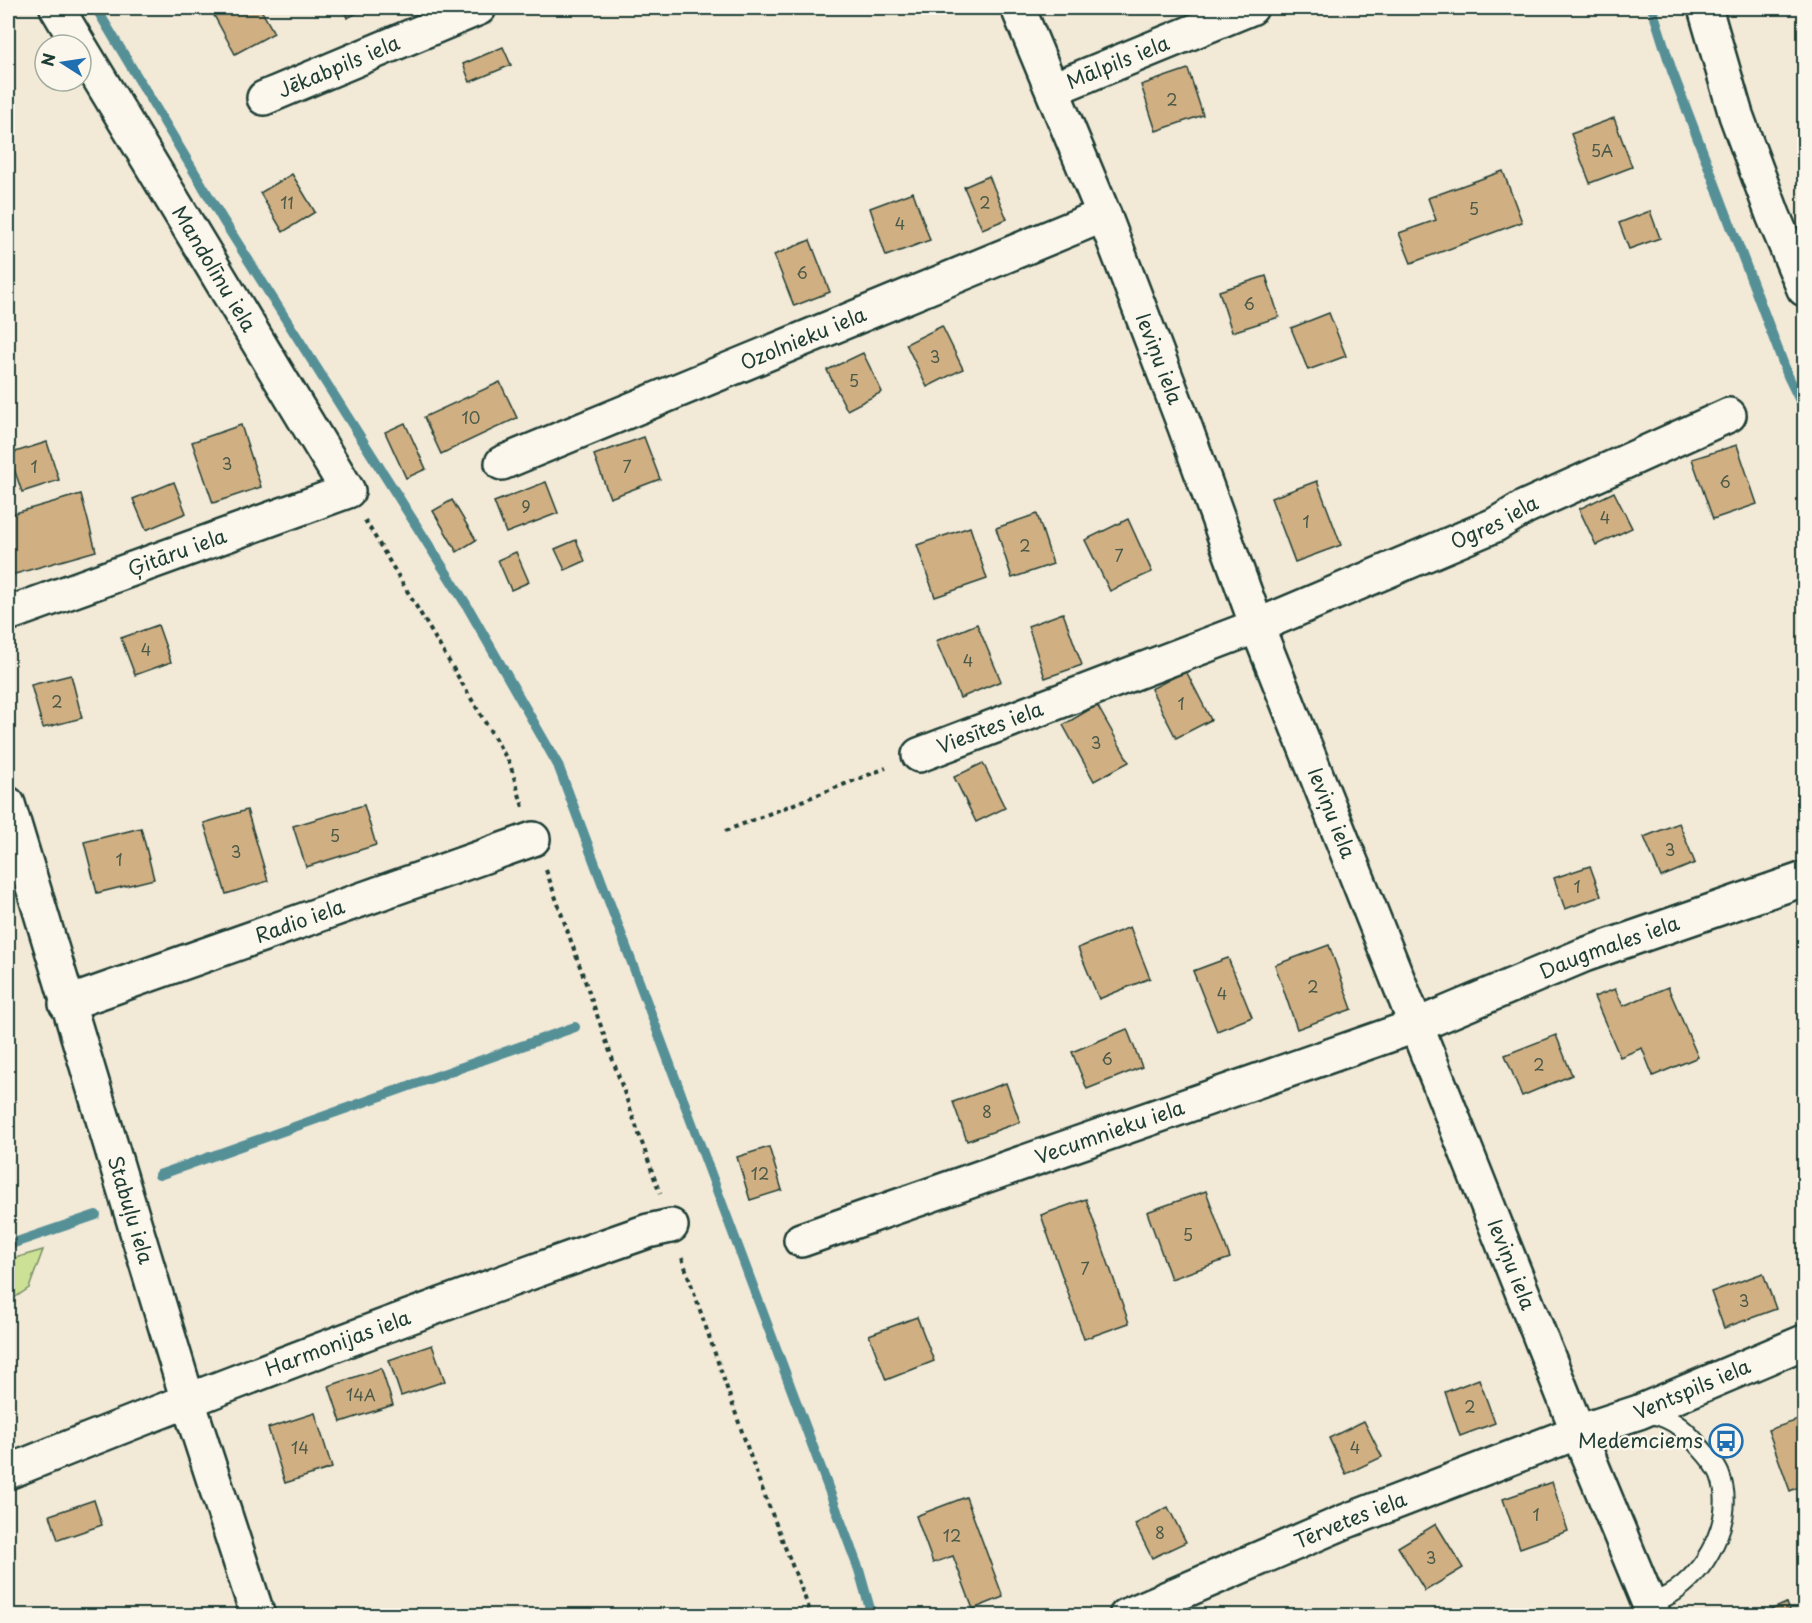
<svg xmlns="http://www.w3.org/2000/svg" width="1812" height="1623" viewBox="0 0 1812 1623" font-family="'Playpen Sans',sans-serif">
  <rect width="100%" height="100%" fill="#f2e9d7"/>
  <filter id="ink" filterUnits="userSpaceOnUse"><feTurbulence type="fractalNoise" baseFrequency=".0167" numOctaves="2"/><feDisplacementMap in="SourceGraphic" scale="12" xChannelSelector="R" yChannelSelector="G"/><feConvolveMatrix kernelMatrix="1 2 1 2 8 2 1 2 1" color-interpolation-filters="sRGB"/></filter>
  <g filter="url(#ink)">
    <!-- green -->
    <path fill="#cde196" stroke="#768f65" stroke-width="1.5" d="M43,1250L29,1288L8,1302V1260Z"/>
    <g fill="none" stroke-linecap="round" stroke-linejoin="round">
      <!-- stream -->
      <g stroke="#569097" stroke-width="10">
        <path d="M96,8L223,220L466,604L558,765L859,1570L872,1616"/>
        <path d="M1652,8L1672,71L1788,376L1804,409"/>
        <path d="M159,1175L575,1027"/>
        <path d="M8,1245L96,1215"/>
      </g>
    </g>
    <!-- building -->
    <g fill="#d0af83" stroke="#1f3d34" stroke-width="1.5">
      <path d="M210,8H260L274,33L235,54Z"/>
      <path d="M343,8H368L347,18Z"/>
      <path d="M503,47L511,65L470,82L463,64Z"/>
      <path d="M1188,69L1203,115L1156,131L1141,85Z"/>
      <path d="M1614,118L1632,167L1590,183L1571,134Z"/>
      <path d="M1503,171L1522,222L1411,263L1399,233L1436,220L1428,198Z"/>
      <path d="M292,174L315,212L283,232L260,193Z"/>
      <path d="M989,176L1007,219L982,229L964,187Z"/>
      <path d="M913,192L930,240L886,256L870,208Z"/>
      <path d="M1650,211L1660,238L1629,249L1619,223Z"/>
      <path d="M810,240L830,292L794,306L774,255Z"/>
      <path d="M1266,276L1279,317L1232,332L1219,291Z"/>
      <path d="M1329,313L1346,356L1308,370L1291,328Z"/>
      <path d="M942,326L963,369L927,387L906,344Z"/>
      <path d="M863,353L882,392L847,410L827,370Z"/>
      <path d="M500,382L517,418L441,454L424,417Z"/>
      <path d="M405,423L426,469L406,478L385,432Z"/>
      <path d="M241,425L261,487L213,503L192,442Z"/>
      <path d="M644,437L660,479L610,498L594,455Z"/>
      <path d="M47,442L59,480L22,492L9,454Z"/>
      <path d="M1737,445L1757,504L1713,519L1692,459Z"/>
      <path d="M1317,481L1341,545L1295,562L1271,498Z"/>
      <path d="M174,482L186,513L146,530L133,499Z"/>
      <path d="M546,482L558,513L506,533L494,502Z"/>
      <path d="M1614,492L1632,528L1596,545L1579,509Z"/>
      <path d="M81,494L96,551L8,576V515Z"/>
      <path d="M452,500L476,540L457,552L433,511Z"/>
      <path d="M1037,514L1053,564L1012,578L996,528Z"/>
      <path d="M1128,519L1152,572L1110,591L1085,540Z"/>
      <path d="M970,527L987,579L935,597L917,545Z"/>
      <path d="M576,540L585,561L565,570L555,549Z"/>
      <path d="M516,552L529,582L511,590L498,560Z"/>
      <path d="M1063,613L1082,665L1045,678L1028,626Z"/>
      <path d="M977,624L1001,681L960,698L936,641Z"/>
      <path d="M158,625L171,662L135,675L121,638Z"/>
      <path d="M1186,671L1211,720L1176,738L1151,689Z"/>
      <path d="M71,675L82,718L43,728L31,685Z"/>
      <path d="M1097,705L1129,762L1094,781L1063,725Z"/>
      <path d="M983,763L1005,808L976,822L954,777Z"/>
      <path d="M364,805L376,845L306,867L293,826Z"/>
      <path d="M247,810L268,881L226,894L204,823Z"/>
      <path d="M1679,823L1695,863L1661,877L1644,837Z"/>
      <path d="M141,828L154,879L97,893L84,842Z"/>
      <path d="M1590,866L1601,896L1565,909L1554,878Z"/>
      <path d="M1130,927L1150,978L1099,999L1078,948Z"/>
      <path d="M1329,945L1352,1009L1297,1029L1275,965Z"/>
      <path d="M1228,958L1252,1017L1217,1031L1193,971Z"/>
      <path d="M1668,987L1698,1057L1653,1076L1642,1048L1620,1057L1594,997L1615,989L1623,1006Z"/>
      <path d="M1127,1029L1142,1067L1087,1089L1072,1052Z"/>
      <path d="M1556,1035L1572,1075L1522,1096L1505,1055Z"/>
      <path d="M1006,1083L1020,1122L967,1141L953,1102Z"/>
      <path d="M769,1147L782,1190L750,1200L737,1157Z"/>
      <path d="M1206,1191L1230,1258L1171,1279L1147,1212Z"/>
      <path d="M1086,1199L1129,1323L1084,1339L1041,1215Z"/>
      <path d="M1763,1273L1776,1309L1724,1328L1711,1292Z"/>
      <path d="M917,1317L934,1361L886,1380L869,1335Z"/>
      <path d="M432,1345L445,1381L401,1396L389,1360Z"/>
      <path d="M381,1368L393,1405L341,1422L329,1386Z"/>
      <path d="M1479,1379L1495,1423L1460,1436L1445,1392Z"/>
      <path d="M315,1413L332,1468L285,1483L268,1428Z"/>
      <path d="M1804,1418V1485L1790,1491L1768,1430Z"/>
      <path d="M1364,1421L1382,1457L1346,1474L1329,1438Z"/>
      <path d="M1552,1482L1568,1531L1520,1548L1503,1499Z"/>
      <path d="M966,1497L1003,1597L973,1609L953,1556L933,1563L916,1516Z"/>
      <path d="M94,1500L102,1525L58,1540L50,1515Z"/>
      <path d="M1168,1507L1186,1542L1152,1558L1135,1524Z"/>
      <path d="M1436,1524L1463,1568L1425,1591L1398,1547Z"/>
      <path d="M1786,1603L1791,1616H1758Z"/>
    </g>
    <g fill="none" stroke-linecap="round" stroke-linejoin="round">
      <defs>
        <path id="lane" d="M1644,1413C1668,1415 1683,1427 1698,1445C1705,1453 1716,1464 1720,1475C1735,1515 1711,1564 1678,1589C1670,1596 1658,1600 1649,1605"/>
        <g id="street">
          <path d="M57,8L79,45"/>
          <path id="s1" d="M1018,8L1104,215L1185,427L1257,626L1578,1432L1654,1616"/>
          <path d="M1705,8L1736,115L1773,215L1804,289"/>
          <path id="s2" d="M1053,89L1251,8"/>
          <path id="s3" d="M264,98L479,8"/>
          <path id="s4" d="M502,463L1104,215"/>
          <path id="s5" d="M8,614L348,491L81,48"/>
          <path id="s6" d="M919,755L1257,626L1495,525L1525,507L1729,415"/>
          <path id="s7" d="M8,804L188,1401L258,1616"/>
          <path id="s8" d="M66,1004L533,839"/>
          <path id="s9" d="M801,1240L1418,1025L1584,955L1804,879"/>
          <path id="s10" d="M8,1472C219,1387 432,1306 648,1231L671,1226"/>
          <path id="s11" d="M1126,1616L1344,1522L1578,1432L1639,1412L1804,1342"/>
        </g>
      </defs>
      <!-- lane casing -->
      <use href="#lane" stroke="#1f3d34" stroke-width="22"/>
      <!-- street casing -->
      <use href="#street" stroke="#1f3d34" stroke-width="38"/>
      <!-- path -->
      <g stroke="#1f3d34" stroke-width="4" stroke-dasharray="4.5 4.5" stroke-linecap="butt">
        <path d="M365,520L510,764L523,807"/>
        <path d="M725,831L886,768"/>
        <path d="M546,870L660,1194"/>
        <path d="M682,1258L758,1478L812,1616"/>
      </g>
      <!-- lane -->
      <use href="#lane" stroke="#fbf7ec" stroke-width="18"/>
      <!-- street -->
      <use href="#street" stroke="#fbf7ec" stroke-width="33"/>
    </g>
  </g>
  <!-- icons -->
  <defs>
    <symbol id="bus-ring" viewBox="-11 -11 22 22"><circle r="9.5" fill="#fbf7ec" stroke="#1f6fb2" stroke-width="1.5"/><path d="M-5-6H5V4H4V6H2V4H-2V6H-4V4H-5ZM-3.5-4V0h7V-4ZM-3.5 1.2v1.5H-2V1.2ZM2 1.2v1.5H3.5V1.2Z" fill="#1f6fb2"/></symbol>
  </defs>
  <g fill-rule="evenodd">
    <use href="#bus-ring" x="1707" y="1422" width="38" height="38"/>
  </g>
  <g text-anchor="middle" stroke-width="4.5" stroke-linejoin="round" paint-order="stroke">
    <!-- number labels -->
    <g font-size="16" fill="#4b5a48">
      <text x="1172" y="106">2</text>
      <text x="1602" y="157">5A</text>
      <text x="287" y="209">11</text>
      <text x="985" y="209">2</text>
      <text x="1474" y="215">5</text>
      <text x="900" y="230">4</text>
      <text x="802" y="279">6</text>
      <text x="1249" y="310">6</text>
      <text x="935" y="363">3</text>
      <text x="854" y="387">5</text>
      <text x="471" y="424">10</text>
      <text x="227" y="470">3</text>
      <text x="34" y="473">1</text>
      <text x="627" y="473">7</text>
      <text x="1725" y="488">6</text>
      <text x="526" y="513">9</text>
      <text x="1605" y="524">4</text>
      <text x="1306" y="528">1</text>
      <text x="1025" y="552">2</text>
      <text x="1119" y="562">7</text>
      <text x="146" y="656">4</text>
      <text x="968" y="667">4</text>
      <text x="57" y="708">2</text>
      <text x="1181" y="710">1</text>
      <text x="1096" y="749">3</text>
      <text x="335" y="842">5</text>
      <text x="1670" y="856">3</text>
      <text x="236" y="858">3</text>
      <text x="119" y="866">1</text>
      <text x="1577" y="893">1</text>
      <text x="1313" y="993">2</text>
      <text x="1222" y="1000">4</text>
      <text x="1107" y="1065">6</text>
      <text x="1539" y="1071">2</text>
      <text x="987" y="1118">8</text>
      <text x="760" y="1180">12</text>
      <text x="1188" y="1241">5</text>
      <text x="1085" y="1275">7</text>
      <text x="1744" y="1307">3</text>
      <text x="361" y="1401">14A</text>
      <text x="1470" y="1413">2</text>
      <text x="300" y="1454">14</text>
      <text x="1355" y="1454">4</text>
      <text x="1536" y="1521">1</text>
      <text x="1160" y="1539">8</text>
      <text x="952" y="1542">12</text>
      <text x="1431" y="1564">3</text>
    </g>
    <!-- street labels -->
    <g font-size="20" fill="#1f3d34" stroke="#fbf7ec">
      <text dy="7" stroke="none"><textPath href="#s2" startOffset="70">Mālpils iela</textPath></text>
      <text dy="7" stroke="none"><textPath href="#s3" startOffset="81">Jēkabpils iela</textPath></text>
      <text transform="translate(214 269) rotate(59)" y="7">Mandolīnu iela</text>
      <text dy="7" stroke="none"><textPath href="#s4" startOffset="326">Ozolnieku iela</textPath></text>
      <text dy="7" stroke="none"><textPath href="#s1" startOffset="378">Ieviņu iela</textPath></text>
      <text dy="7" stroke="none"><textPath href="#s6" startOffset="621">Ogres iela</textPath></text>
      <text dy="7" stroke="none"><textPath href="#s5" startOffset="180">Ģitāru iela</textPath></text>
      <text dy="7" stroke="none"><textPath href="#s6" startOffset="76">Viesītes iela</textPath></text>
      <text dy="7" stroke="none"><textPath href="#s1" startOffset="864">Ieviņu iela</textPath></text>
      <text dy="7" stroke="none"><textPath href="#s8" startOffset="248">Radio iela</textPath></text>
      <text dy="7" stroke="none"><textPath href="#s9" startOffset="860">Daugmales iela</textPath></text>
      <text dy="7" stroke="none"><textPath href="#s9" startOffset="327">Vecumnieku iela</textPath></text>
      <text dy="7" stroke="none"><textPath href="#s7" startOffset="424">Stabuļu iela</textPath></text>
      <text dy="7" stroke="none"><textPath href="#s1" startOffset="1350">Ieviņu iela</textPath></text>
      <text dy="7" stroke="none"><textPath href="#s10" startOffset="354">Harmonijas iela</textPath></text>
      <text dy="7" stroke="none"><textPath href="#s11" startOffset="610">Ventspils iela</textPath></text>
      <text dy="7" stroke="none"><textPath href="#s11" startOffset="244">Tērvetes iela</textPath></text>
    </g>
    <!-- poi labels -->
    <g font-size="20" fill="#1f3d34" stroke="#fbf7ec" text-anchor="end">
      <text x="1703" y="1448">Medemciems</text>
    </g>
  </g>
  <!-- margin -->
  <rect width="1812" height="1623" fill="none" stroke="#fbf7ec" stroke-width="30"/>
  <rect x="15" y="15" width="1782" height="1593" fill="none" stroke="#1f3d34" stroke-width="2" filter="url(#ink)"/>
  <!-- north arrow -->
  <g transform="translate(63 63) rotate(282)"><circle r="28" fill="#fbf7ec" stroke="#a3ada2" stroke-width="1.5"/>
  <path d="M0-4.5L10 22L0 15L-10 22Z" fill="#1f6fb2"/>
  <text y="-9" font-size="16" font-weight="bold" text-anchor="middle" fill="#1f3d34">N</text>
  </g>
</svg>
